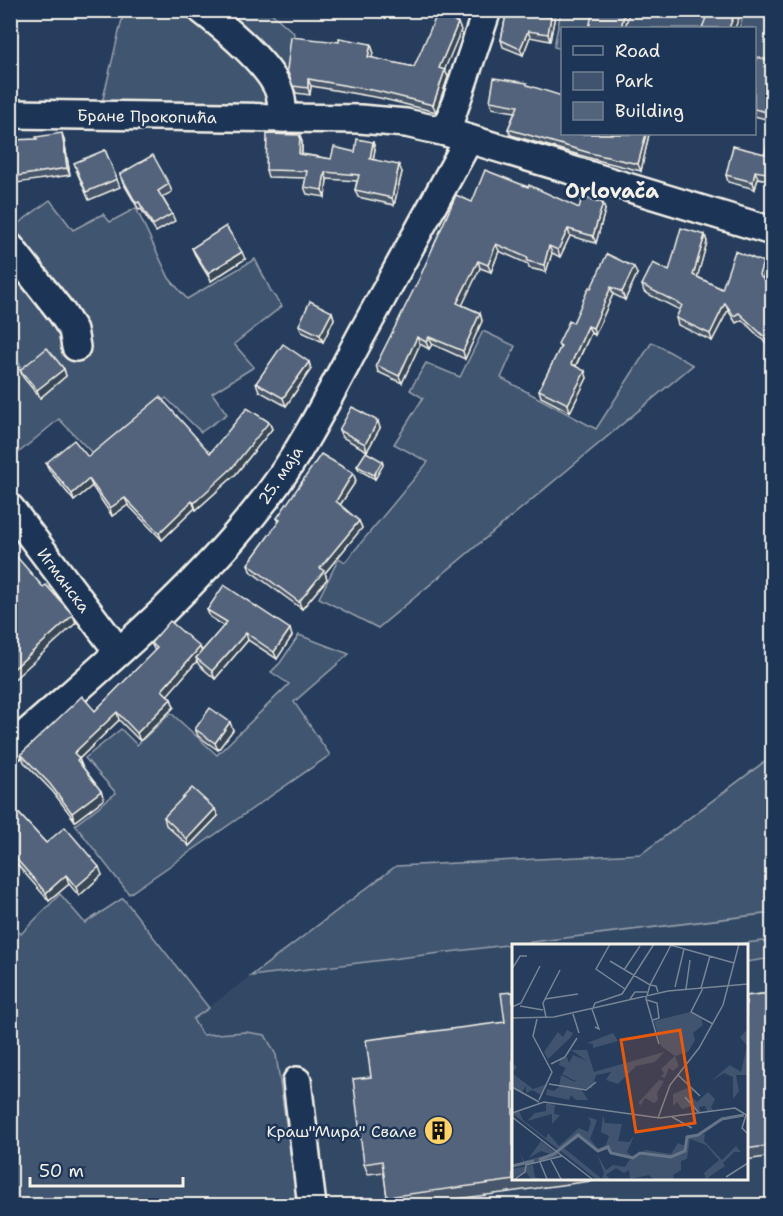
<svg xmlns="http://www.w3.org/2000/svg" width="783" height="1216" viewBox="0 0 783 1216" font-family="'Shantell Sans',sans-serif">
  <rect width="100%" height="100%" fill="#263d5d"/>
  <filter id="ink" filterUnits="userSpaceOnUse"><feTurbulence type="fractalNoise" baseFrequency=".0167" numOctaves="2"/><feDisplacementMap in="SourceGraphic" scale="12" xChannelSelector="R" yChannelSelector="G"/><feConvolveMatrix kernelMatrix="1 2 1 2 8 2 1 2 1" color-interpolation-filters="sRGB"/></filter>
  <g filter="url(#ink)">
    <!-- built -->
    <path fill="#334966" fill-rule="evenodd" d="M772,913V1205H298L276,1055L265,1036L246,1032L202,1035L193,1019L251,976ZM513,946H746V1178H513Z"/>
    <!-- green -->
    <g fill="#40546f" stroke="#9aa2ac" stroke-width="1.5">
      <path d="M124,11H269L294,33L284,106L102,103Z"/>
      <path d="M561,11H711L705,28H562V49L554,47Z"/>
      <path d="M745,11H772V62L755,59L754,28H739Z"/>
      <path d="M50,200L73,230L103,214L110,222L136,208L169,278L187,299L255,259L272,293L282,306L234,344L254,367L212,393L227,414L201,432L166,398L95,456L59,419L11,459V374L21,366L11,352V229Z"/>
      <path d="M483,331L515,346L501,378L596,429L652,342L693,365L378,628L319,598L339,558L345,562L428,462L394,444L423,398L410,390L426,363L460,377Z"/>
      <path d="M299,635L349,654L294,702L330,755L129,894L75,825L116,793L85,758L121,729L137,745L171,713L217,755L289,684L271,672L280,663Z"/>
      <path d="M772,756V913L251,976L396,866L641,854Z"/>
      <path d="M60,894L85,923L123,898L209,1008L193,1019L202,1035L246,1032L265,1035L276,1055L298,1205H11V924L21,934Z"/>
      <path d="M772,940V958L746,962V946H721Z"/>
    </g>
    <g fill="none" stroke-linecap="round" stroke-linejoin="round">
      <defs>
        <g id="minor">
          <path d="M202,10C224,27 273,67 280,94C282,101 282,110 283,118"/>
          <path d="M10,114L360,119L406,123L446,132L772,231"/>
          <path d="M446,132L487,10"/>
          <path d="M10,247L62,313L73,330L76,347"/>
          <path d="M10,508L118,651"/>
          <path d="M10,748C99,669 193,593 266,498C303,450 333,388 362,334C397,269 433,204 469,139"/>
          <path d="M297,1081L312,1206"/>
        </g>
      </defs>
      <!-- minor casing -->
      <use href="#minor" stroke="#f4f1e8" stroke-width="32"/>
      <!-- minor -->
      <use href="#minor" stroke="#1d3557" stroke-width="27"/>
    </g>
    <!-- wall -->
    <g fill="#47566a" stroke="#f4f1e8" stroke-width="1.5">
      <path d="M507,10H556L550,41L530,37L523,55L503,47L501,40Z"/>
      <path d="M461,30L444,70L448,77L436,112L380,98L311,86L310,95L296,93L287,70L339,42L371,44L373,51L372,58L414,67Z"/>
      <path d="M772,61V110L770,120L754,116V65Z"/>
      <path d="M527,85L562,134H649L641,171L593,159L511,135L508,129L515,112L492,108L490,101Z"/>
      <path d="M64,139L70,175L10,184V140Z"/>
      <path d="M302,142V154L331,159L355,152L373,142L375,149L373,159L402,172L394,205L358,197L355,190L357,181L327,179L325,197L307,194L304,187L306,178L268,177L266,170Z"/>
      <path d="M772,142V181L758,178L755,189L728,182L726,175L765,154Z"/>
      <path d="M105,150L120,187L89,200L76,170Z"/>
      <path d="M120,174L169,184L172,192L162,197L172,214L175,221L156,232L141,209L139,210L122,181Z"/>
      <path d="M472,202L579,208L603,203L605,210L596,243L570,236L560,257L552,253L546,272L529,268L528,264L499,251L491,272L480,268L462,305L480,313L482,321L465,359L432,344L429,349L420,344L402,383L378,372L376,365Z"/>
      <path d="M705,235L707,242L697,277L722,289L763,262L766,269L762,278L772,288V347L771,348L742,320L736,323L728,310L712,341L678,325L676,318L680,310L644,292L642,285L669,271Z"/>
      <path d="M192,248L245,259L211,281L195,255Z"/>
      <path d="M637,274L625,300L613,294L595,335L591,333L576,366L587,378L570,412L541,397L539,390L560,348L558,344L573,323L591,288Z"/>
      <path d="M332,312L334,319L323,342L302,332L299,325Z"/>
      <path d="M309,362L311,369L286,406L259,391L256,383Z"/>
      <path d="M64,369L66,376L40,398L23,377L20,370Z"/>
      <path d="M269,422L272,429L235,475L196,510L195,508L162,540L128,505L112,516L92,486L74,501L49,470L46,463L88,457L210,453Z"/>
      <path d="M380,428L367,451L342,437L339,430Z"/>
      <path d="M382,461L383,465L375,479L359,470L357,466Z"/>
      <path d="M353,473L356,481L340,505L359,521L362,528L325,573L327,579L302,609L250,571L248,564L279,522L277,518Z"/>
      <path d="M207,610L292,636L277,659L248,640L215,679L199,665L197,661L167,695L171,699L174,707L140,741L119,720L79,759L82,766L101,791L104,799L75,821L53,792L24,762L21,754L95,711L155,651L151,643L200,647L202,651L224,626L210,617Z"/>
      <path d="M195,729L233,730L218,750L198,736Z"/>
      <path d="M10,804L46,843L102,875L79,896L69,884L49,901L15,862L10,866Z"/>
      <path d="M218,816L189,846L166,825L164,817Z"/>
      <path d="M513,992V1179H606L404,1206H390L387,1197L384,1172L368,1174L364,1164L371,1077L505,1022Z"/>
      <path d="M772,993V1156L746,1160V996Z"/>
    </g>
    <!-- shaded-wall -->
    <g fill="#394656" stroke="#f4f1e8" stroke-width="1.5">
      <path d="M552,10H556L550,41L548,34Z"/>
      <path d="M625,10H630L625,28H621Z"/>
      <path d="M736,10L739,18L735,28H729Z"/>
      <path d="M458,23L461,30L442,76L439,68Z"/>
      <path d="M528,31L530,37L523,55L520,49Z"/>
      <path d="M371,44L373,51L371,64L368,57Z"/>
      <path d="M445,70L448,77L436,112L433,105Z"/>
      <path d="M308,79L311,86L310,95L308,88Z"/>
      <path d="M772,92V110L770,120L767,112Z"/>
      <path d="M62,133L64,139L70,175L67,168Z"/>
      <path d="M646,134H649L641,171L638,164Z"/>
      <path d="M300,135L302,142L301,161L299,154Z"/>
      <path d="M373,142L375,149L372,165L370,159Z"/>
      <path d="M399,165L402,172L394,205L392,198Z"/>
      <path d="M755,171L758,178L755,189L753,182Z"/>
      <path d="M325,172L327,179L325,197L322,190Z"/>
      <path d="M603,203L605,210L596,243L593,236Z"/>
      <path d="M568,229L570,236L560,257L558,250Z"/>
      <path d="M705,235L707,242L696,282L693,275Z"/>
      <path d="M496,244L499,251L491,272L488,265Z"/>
      <path d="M549,246L552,253L546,272L544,265Z"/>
      <path d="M242,252L245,259L211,281L208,273Z"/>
      <path d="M478,261L480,268L460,310L457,303Z"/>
      <path d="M763,262L766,269L761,282L759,275Z"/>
      <path d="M634,267L637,274L625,300L622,292Z"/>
      <path d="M611,287L613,294L595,335L593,328Z"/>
      <path d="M725,303L728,310L712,341L710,334Z"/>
      <path d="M332,312L334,319L323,342L320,335Z"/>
      <path d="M480,313L482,321L465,359L463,351Z"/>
      <path d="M588,326L591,333L573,371L571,364Z"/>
      <path d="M417,337L420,344L402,383L399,376Z"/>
      <path d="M429,337L432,344L429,349L426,342Z"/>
      <path d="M772,337V347L771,348L769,341Z"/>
      <path d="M309,362L311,369L286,406L283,398Z"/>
      <path d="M64,369L66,376L40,398L37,390Z"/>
      <path d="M585,371L587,378L570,412L568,404Z"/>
      <path d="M378,421L380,428L367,451L365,444Z"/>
      <path d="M269,422L272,429L235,475L196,510L194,503Z"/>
      <path d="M382,461L383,465L375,479L374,475Z"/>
      <path d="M353,473L356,481L338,508L336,501Z"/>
      <path d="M89,479L92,486L74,501L72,494Z"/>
      <path d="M125,498L128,505L112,516L110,508Z"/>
      <path d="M192,501L195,508L162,540L159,533Z"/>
      <path d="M359,521L362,528L325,573L327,579L302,609L299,602L320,568Z"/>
      <path d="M73,615L76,623L10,683V672Z"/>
      <path d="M290,629L292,636L277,659L274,652Z"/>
      <path d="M246,633L248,640L215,679L212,671Z"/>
      <path d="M200,647L203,655L196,658L197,661L165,698L162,690Z"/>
      <path d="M171,699L174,707L140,741L137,733Z"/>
      <path d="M117,712L119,720L79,759L82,766L80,768L74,753Z"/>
      <path d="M230,722L233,730L218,750L215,743Z"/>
      <path d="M101,791L104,799L75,821L72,813Z"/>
      <path d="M215,809L218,816L189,846L187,839Z"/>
      <path d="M12,854L15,862L10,866V855Z"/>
      <path d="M99,867L102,875L79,896L76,887Z"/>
      <path d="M66,875L69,884L49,901L46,893Z"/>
    </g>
    <!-- building -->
    <g fill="#52647b" stroke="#f4f1e8" stroke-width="1.5">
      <path d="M507,10H552L548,34L528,31L520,49L501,40Z"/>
      <path d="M593,10H625L621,28L612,26V28H589Z"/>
      <path d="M709,10H736L729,28H702Z"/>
      <path d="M437,14L458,23L439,68L445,70L433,105L377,91L308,79V88L293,86L287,70L291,37L339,42V38L371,44L368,57L414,67Z"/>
      <path d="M757,57L772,61V92L767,112L754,109V65Z"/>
      <path d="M494,78L527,83V85L562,96V134H646L638,164L590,153L508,129L518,106L490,101Z"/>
      <path d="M62,133L67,168L10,177V140L37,139L36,137Z"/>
      <path d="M267,134L300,135L299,154L331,159L334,147L355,152L357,139L373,142L370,159L399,165L392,198L355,190L359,175L325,172L322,190L304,187L307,171L266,170Z"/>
      <path d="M768,141L772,142V174L755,171L753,182L726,175L733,146L765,154Z"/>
      <path d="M105,150L117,179L86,192L74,163Z"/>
      <path d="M153,155L169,184L158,191L172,214L153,225L139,202L136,203L120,174Z"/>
      <path d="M485,170L528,187L529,185L579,208L582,197L603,203L593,236L568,229L558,250L549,246L544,265L527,261L528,258L496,244L488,265L478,261L457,303L480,313L463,351L429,337L426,342L417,337L399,376L376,365L419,279L456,195L472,202Z"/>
      <path d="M226,226L242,252L208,273L192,248Z"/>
      <path d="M681,228L705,235L693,275L722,289L735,251L763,262L759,275L772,288V337L769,341L739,313L734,316L725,303L710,334L676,318L682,305L642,285L653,263L669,271Z"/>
      <path d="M607,254L634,267L622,292L611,287L593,328L588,326L571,364L585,371L568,404L539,390L561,346L558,344L569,321L573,323L589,287L591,288Z"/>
      <path d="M310,301L332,312L320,335L299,325Z"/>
      <path d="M283,344L309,362L283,398L256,383Z"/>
      <path d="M47,348L64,369L37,390L20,370Z"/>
      <path d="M160,397L210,453L247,408L269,422L232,468L194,503L192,501L159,533L125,498L110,508L89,479L72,494L46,463L74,440L88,457Z"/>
      <path d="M352,407L378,421L365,444L339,430Z"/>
      <path d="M366,452L382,461L374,475L357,466Z"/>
      <path d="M321,454L353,473L336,501L359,521L320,568L324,571L299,602L248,564L280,520L277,518Z"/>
      <path d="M10,549L43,587L46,585L73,615L10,672Z"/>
      <path d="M224,585L290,629L274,652L246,633L212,671L196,658L227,622L207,610Z"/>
      <path d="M170,621L200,647L162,690L171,699L137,733L117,712L74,753L79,758L77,760L101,791L72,813L50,784L21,754L82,696L95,711L157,648L151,643Z"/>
      <path d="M210,708L230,722L215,743L195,729Z"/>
      <path d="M192,788L215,809L187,839L164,817Z"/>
      <path d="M10,804L46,843L65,827L99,867L76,887L66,875L46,893L12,854L10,855Z"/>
      <path d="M513,992V1179H523L387,1197L382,1161L364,1164L353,1079L371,1077L366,1040L505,1022L501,993Z"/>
      <path d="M772,993V1145L746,1149V996Z"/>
    </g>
  </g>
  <!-- icons -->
  <defs>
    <symbol id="building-disc" viewBox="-11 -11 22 22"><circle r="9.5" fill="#ffd166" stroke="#1d3557"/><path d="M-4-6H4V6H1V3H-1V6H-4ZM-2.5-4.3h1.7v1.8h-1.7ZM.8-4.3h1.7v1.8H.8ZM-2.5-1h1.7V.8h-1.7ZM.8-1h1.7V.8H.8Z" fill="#111"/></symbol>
  </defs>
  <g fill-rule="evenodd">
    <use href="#building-disc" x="422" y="1114" width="33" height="33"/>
  </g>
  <g text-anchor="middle" stroke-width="5" stroke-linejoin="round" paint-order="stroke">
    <!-- street labels -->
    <g font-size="16" fill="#f4f1e8" stroke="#1d3557">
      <text transform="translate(147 116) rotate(1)" y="6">Бране Прокопића</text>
      <text transform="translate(280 475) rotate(-56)" y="6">25. маја</text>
      <text transform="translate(64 580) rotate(53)" y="6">Игманска</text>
    </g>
    <!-- poi labels -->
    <g font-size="16" fill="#f4f1e8" stroke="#1d3557" text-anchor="end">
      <text x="417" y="1137">Краш"Мира" Свале</text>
    </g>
    <!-- quarter labels -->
    <g font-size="20" font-weight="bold" fill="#f4f1e8" stroke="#1d3557">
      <text x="612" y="198">Orlovača</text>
    </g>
  </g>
  <!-- overview -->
  <g transform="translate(512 944)">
    <rect width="236" height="236" fill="#263d5d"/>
    <path d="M178,68L189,74L191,81L181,89L183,96L176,108L163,112L167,122L161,127L157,124L153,134L149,133L152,129L149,125L163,112L149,102L142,77ZM55,86L61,89L59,93L36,115L32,108L46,88L51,93ZM235,86V131H224L227,147L221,155V133L212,129L198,138L218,121L229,128L235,102L228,93ZM101,89L106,97L81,104V100L75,99ZM59,106H75L82,128L152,108L143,118L124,122L106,140L94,136L99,128L84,131L80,144L69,145L76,156H64L59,151L57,156L34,151L35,145L42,147L47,143L49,131L63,138L65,135L63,137L50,130L54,124L47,121L48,115L55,113L57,119L61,111L75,117ZM0,119L5,123L0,129L21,145L36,140L29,151L20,146L14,149V142L10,148L0,142ZM147,136L152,137L145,149L146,156L142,159L133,154L129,161L126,159ZM178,143L181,147L177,151L185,158L196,148L203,155L199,163L202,167H195L193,162L187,163L189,169L180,162L170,165L165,158L161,162V150ZM34,159L43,161L42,170L48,171L40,180V170L15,177L23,169L34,167ZM7,167L11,176L34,194L36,189L47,202L67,184L76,188L79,178L76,173L85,176L78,195L86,205L94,201L97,192L89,188L91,171L93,179L110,180L106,197L117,198L122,192L115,208L120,212L134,206L159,210L166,199L173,202L175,191L193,190L192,197L210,216L224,202L229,208H222L211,219L213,222L194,235L192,229L207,216L194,201L178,195L175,215L169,217V226L161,231L162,235H141L137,231L118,235L117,226L112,229L104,224L94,231L98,235H84L0,169ZM67,193L85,208L95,205L97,209L118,215L113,223L101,221L94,226L85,210L92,229L90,235L52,204ZM29,197L48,212L0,223L11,217L6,205L12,217L38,210L29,207L17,214ZM21,221L23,233L28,235H19L14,228L0,235V225Z" fill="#40546f" fill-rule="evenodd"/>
    <path fill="none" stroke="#677588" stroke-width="3" d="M27,216L42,210L66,191L86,207L96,203L99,209L121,214L128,209L159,213L173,207L175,193L186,191L210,175L232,171M0,222L22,217"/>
    <path fill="none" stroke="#788595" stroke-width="1.5" d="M98,0L84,25L113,45M155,0L222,19M98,17L138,41L159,1M0,25L8,12H15M112,26L128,2M163,43L172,5M189,44L198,12M191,44L179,68L201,80M174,45L178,16M146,48L144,42L138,41L134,55L147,100M33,55L66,50M118,55L123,48H135M135,56L145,59L147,74L141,76M8,62L31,66M0,63L9,59L28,22M81,64L83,59L110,50L142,0M80,65L87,85L83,83M61,70L67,89M34,73L31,59L48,26M0,74L42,73L156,47L236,40M25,75L21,92L40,128L27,156M39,120L53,113L65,94M166,131L188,152M37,140L74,146L84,138M0,143L27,158M173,153L187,169M0,169L32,158L148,174L223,164L236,172M234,171L230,184L236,190M0,173L80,235M160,173L180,184M146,174L158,141L187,104L211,61L227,0M39,216L49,235M28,218L35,235M214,233L236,219M3,235L13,228L14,221L50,212"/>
    <path fill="#e8590c" fill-opacity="0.15" stroke="#e8590c" stroke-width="3" d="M168,86L183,179L124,188L109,96Z"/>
    <rect width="236" height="236" fill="none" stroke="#f4f1e8" stroke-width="3"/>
  </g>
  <!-- margin -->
  <rect width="783" height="1216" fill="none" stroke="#1d3557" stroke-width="36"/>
  <rect x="18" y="18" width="747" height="1180" fill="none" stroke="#f4f1e8" stroke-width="2" filter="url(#ink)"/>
  <!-- legend -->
  <rect x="561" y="27" width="195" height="108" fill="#1d3557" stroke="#738091" stroke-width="1.5"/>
  <rect x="573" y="46" width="30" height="9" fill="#1d3557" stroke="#738091" stroke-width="1.5"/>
  <text x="615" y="57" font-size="18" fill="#f4f1e8">Road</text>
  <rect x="573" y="72" width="30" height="18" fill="#40546f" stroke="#738091" stroke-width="1.5"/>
  <text x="615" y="87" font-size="18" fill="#f4f1e8">Park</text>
  <rect x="573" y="102" width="30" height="18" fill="#52647b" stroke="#738091" stroke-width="1.5"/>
  <text x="615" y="117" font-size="18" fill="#f4f1e8">Building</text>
  <!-- scale -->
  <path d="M30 1177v9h153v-9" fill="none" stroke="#f4f1e8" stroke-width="3"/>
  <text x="39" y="1177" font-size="18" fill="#f4f1e8" stroke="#1d3557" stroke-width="4.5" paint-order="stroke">50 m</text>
</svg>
